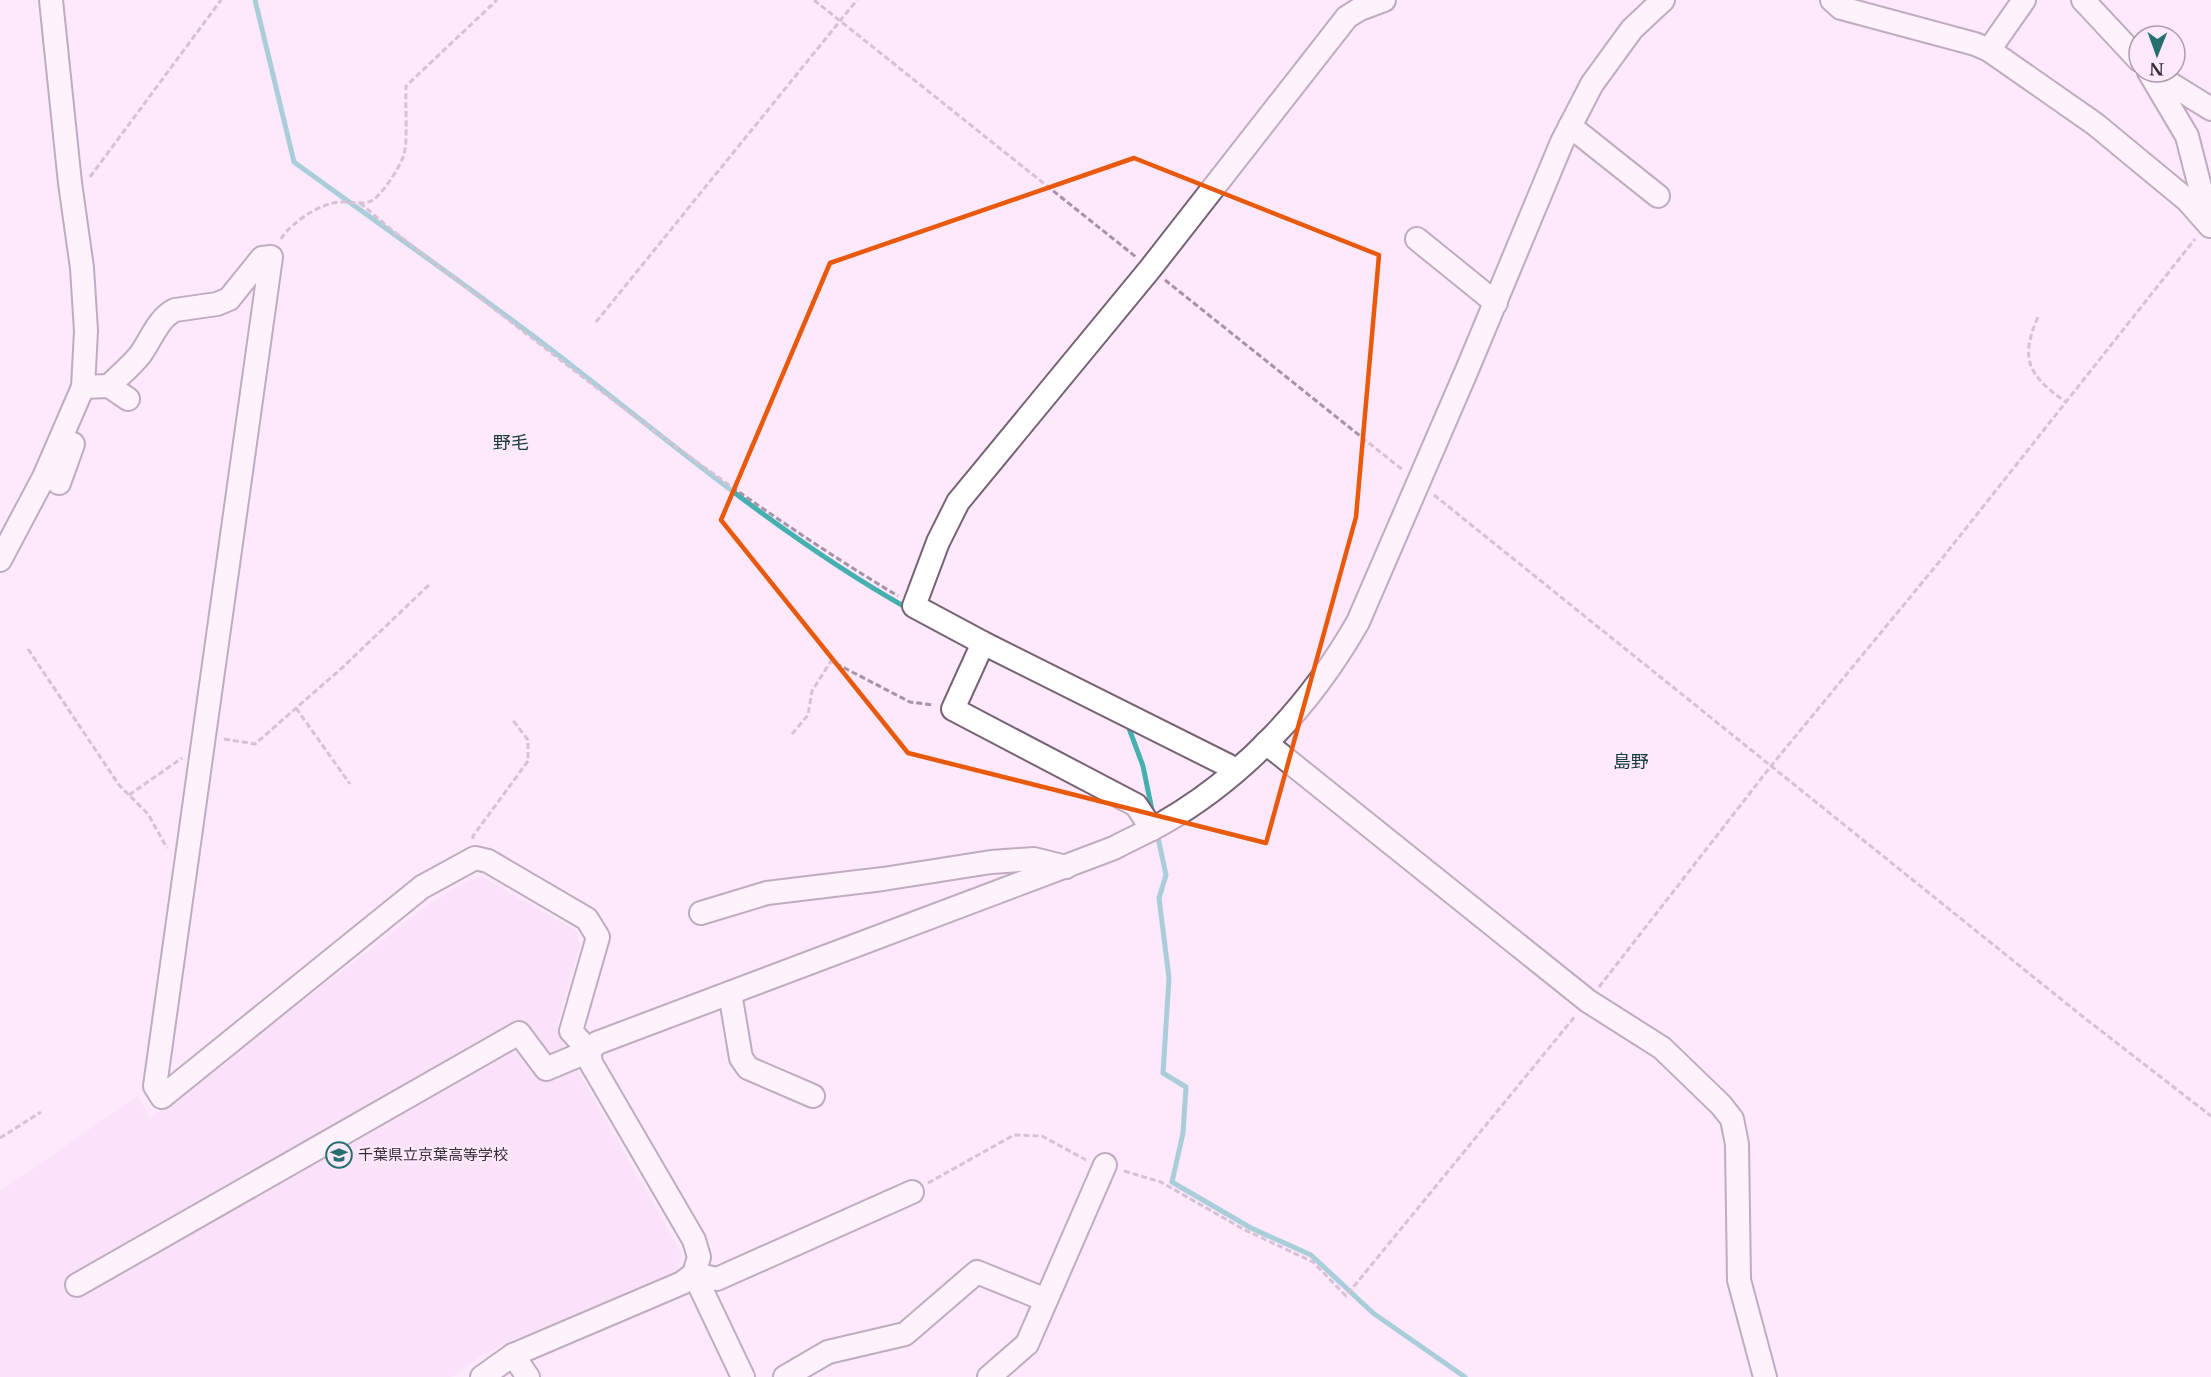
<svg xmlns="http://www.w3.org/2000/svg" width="2211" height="1377" font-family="'Libre Baskerville','Noto Sans JP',serif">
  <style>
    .built { fill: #f7dcf6 }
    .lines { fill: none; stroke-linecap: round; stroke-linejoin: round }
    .stream { stroke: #44b0b0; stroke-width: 5 }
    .minor-casing { stroke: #766475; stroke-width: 26 }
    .path { stroke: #a595a4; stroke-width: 3; stroke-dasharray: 6 3; stroke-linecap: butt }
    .minor { stroke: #fff; stroke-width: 22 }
    .marked { fill: none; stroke: #e8590c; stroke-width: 4.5; stroke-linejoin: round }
    .labels { text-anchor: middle; stroke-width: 4.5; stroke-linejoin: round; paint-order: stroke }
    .poi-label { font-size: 15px; fill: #352d34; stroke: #fde8fc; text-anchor: start }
    .quarter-label { font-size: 18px; fill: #163939; stroke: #fde8fc }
  </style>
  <rect width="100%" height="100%" fill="#fde8fc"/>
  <polygon class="built" points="482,877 577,931 580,945 558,1022 558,1036 682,1254 677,1272 661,1284 516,1338 483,1355 451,1377 0,1377 0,1191 138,1096 150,1118 432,902 468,881"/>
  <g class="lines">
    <g class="stream">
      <path d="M255,0L294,162C383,227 474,290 562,358C674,445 783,538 907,608"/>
      <polyline points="1127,723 1143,766 1153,815"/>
      <polyline points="1157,833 1166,875 1159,898 1169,978 1163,1073 1186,1087 1183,1133 1172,1182 1251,1228 1311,1255 1373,1313 1465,1377"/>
    </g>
    <g class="minor-casing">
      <g id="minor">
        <polyline points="1832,0 1841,8 1975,44 1989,50 2095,124 2187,200 2210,226"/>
        <polyline points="2083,0 2139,60"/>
        <polyline points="1989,50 2024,0"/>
        <polyline points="2149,72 2187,136 2209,222"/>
        <polyline points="2153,73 2211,109"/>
        <polyline points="1570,126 1658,196"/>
        <polyline points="1417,239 1496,303"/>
        <polyline points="109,386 128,399"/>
        <path d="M83,387L109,386C119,376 131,366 140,355C151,340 158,318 175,310L217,304L229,299L262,258L271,257L155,1086L162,1097L422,887L475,858L488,861L587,919L598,937L571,1031L589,1051L591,1063L694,1240L699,1257L694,1274L743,1377"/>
        <polyline points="59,483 73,444"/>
        <polyline points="0,560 44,477 83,387 86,331 82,268 70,183 51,0"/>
        <polyline points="983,643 953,709 1136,805 1152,829"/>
        <polyline points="1266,743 1588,1001 1662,1048 1721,1105 1732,1119 1737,1144 1739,1280 1765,1377"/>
        <polyline points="1237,770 983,643 914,606 938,542 958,502 1150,269 1347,17 1360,9 1384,0"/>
        <polyline points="701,913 767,893 883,879 991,862 1034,859 1066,867"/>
        <polyline points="730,993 741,1058 748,1068 813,1096"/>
        <path d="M77,1285L519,1033L546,1069L589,1051L597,1043L1114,848C1131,839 1147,832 1163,823C1245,776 1312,703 1358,622L1467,370L1562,142L1592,84L1632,29L1663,0"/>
        <polyline points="513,1355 528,1377"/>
        <polyline points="482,1377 513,1355 682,1283 694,1274 717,1279 912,1192"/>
        <polyline points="785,1377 828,1352 905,1334 977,1272 1046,1300"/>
        <polyline points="989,1377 1027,1344 1105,1165"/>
      </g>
    </g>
    <g class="path">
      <polyline points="814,0 1136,257"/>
      <polyline points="90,177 221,0"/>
      <path d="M360,203L393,231C558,357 720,489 898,596"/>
      <path d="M281,239C290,223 322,202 341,202C351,201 364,206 373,200C383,193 401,166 404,154C408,142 405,101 406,86L497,0"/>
      <polyline points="1165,280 1404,471"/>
      <path d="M2038,317C2019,360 2029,376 2066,402"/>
      <polyline points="596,322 857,0"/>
      <polyline points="1434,495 2082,1016 2211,1116"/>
      <polyline points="28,649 119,785 148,814 167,848"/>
      <polyline points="296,708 350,784"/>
      <polyline points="792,734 808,715 812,691 831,661 910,702 934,705"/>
      <polyline points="224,739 255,744 343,667 431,583"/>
      <polyline points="129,795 182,758"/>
      <polyline points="473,839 473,836 528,761 528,740 512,719"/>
      <polyline points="1599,987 1771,766 1944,556 2195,239"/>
      <polyline points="0,1138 41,1112"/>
      <polyline points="1124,1171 1161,1182 1243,1229 1313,1262 1346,1296 1576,1015"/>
      <polyline points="928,1183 1014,1135 1042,1136 1086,1160"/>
    </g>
    <use href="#minor" class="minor"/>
  </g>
  <path d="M0 0H2211V1377H0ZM1134,158L1379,255L1356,517L1266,843L908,753L721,520L830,263Z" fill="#fde8fc" fill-opacity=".55" fill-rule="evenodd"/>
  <path class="marked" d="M1134,158L1379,255L1356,517L1266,843L908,753L721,520L830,263Z"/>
  <defs>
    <g id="school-ring" transform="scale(1.35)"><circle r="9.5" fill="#fde8fc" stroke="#25706f" stroke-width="1.5"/><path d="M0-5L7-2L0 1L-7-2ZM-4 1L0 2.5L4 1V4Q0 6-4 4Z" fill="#25706f"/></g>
  </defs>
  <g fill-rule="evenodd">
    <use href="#school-ring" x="339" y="1155"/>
  </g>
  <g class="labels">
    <g class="poi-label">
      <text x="358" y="1160">千葉県立京葉高等学校</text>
    </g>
    <g class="quarter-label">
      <text x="511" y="449">野毛</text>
      <text x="1631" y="768">島野</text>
    </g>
  </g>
  <g transform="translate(2157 54) rotate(181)"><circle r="28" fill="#fde8fc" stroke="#ad9dac" stroke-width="1.5"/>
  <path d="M0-4.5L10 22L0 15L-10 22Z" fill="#25706f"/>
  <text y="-9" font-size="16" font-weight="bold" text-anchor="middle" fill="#352d34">N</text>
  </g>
</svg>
